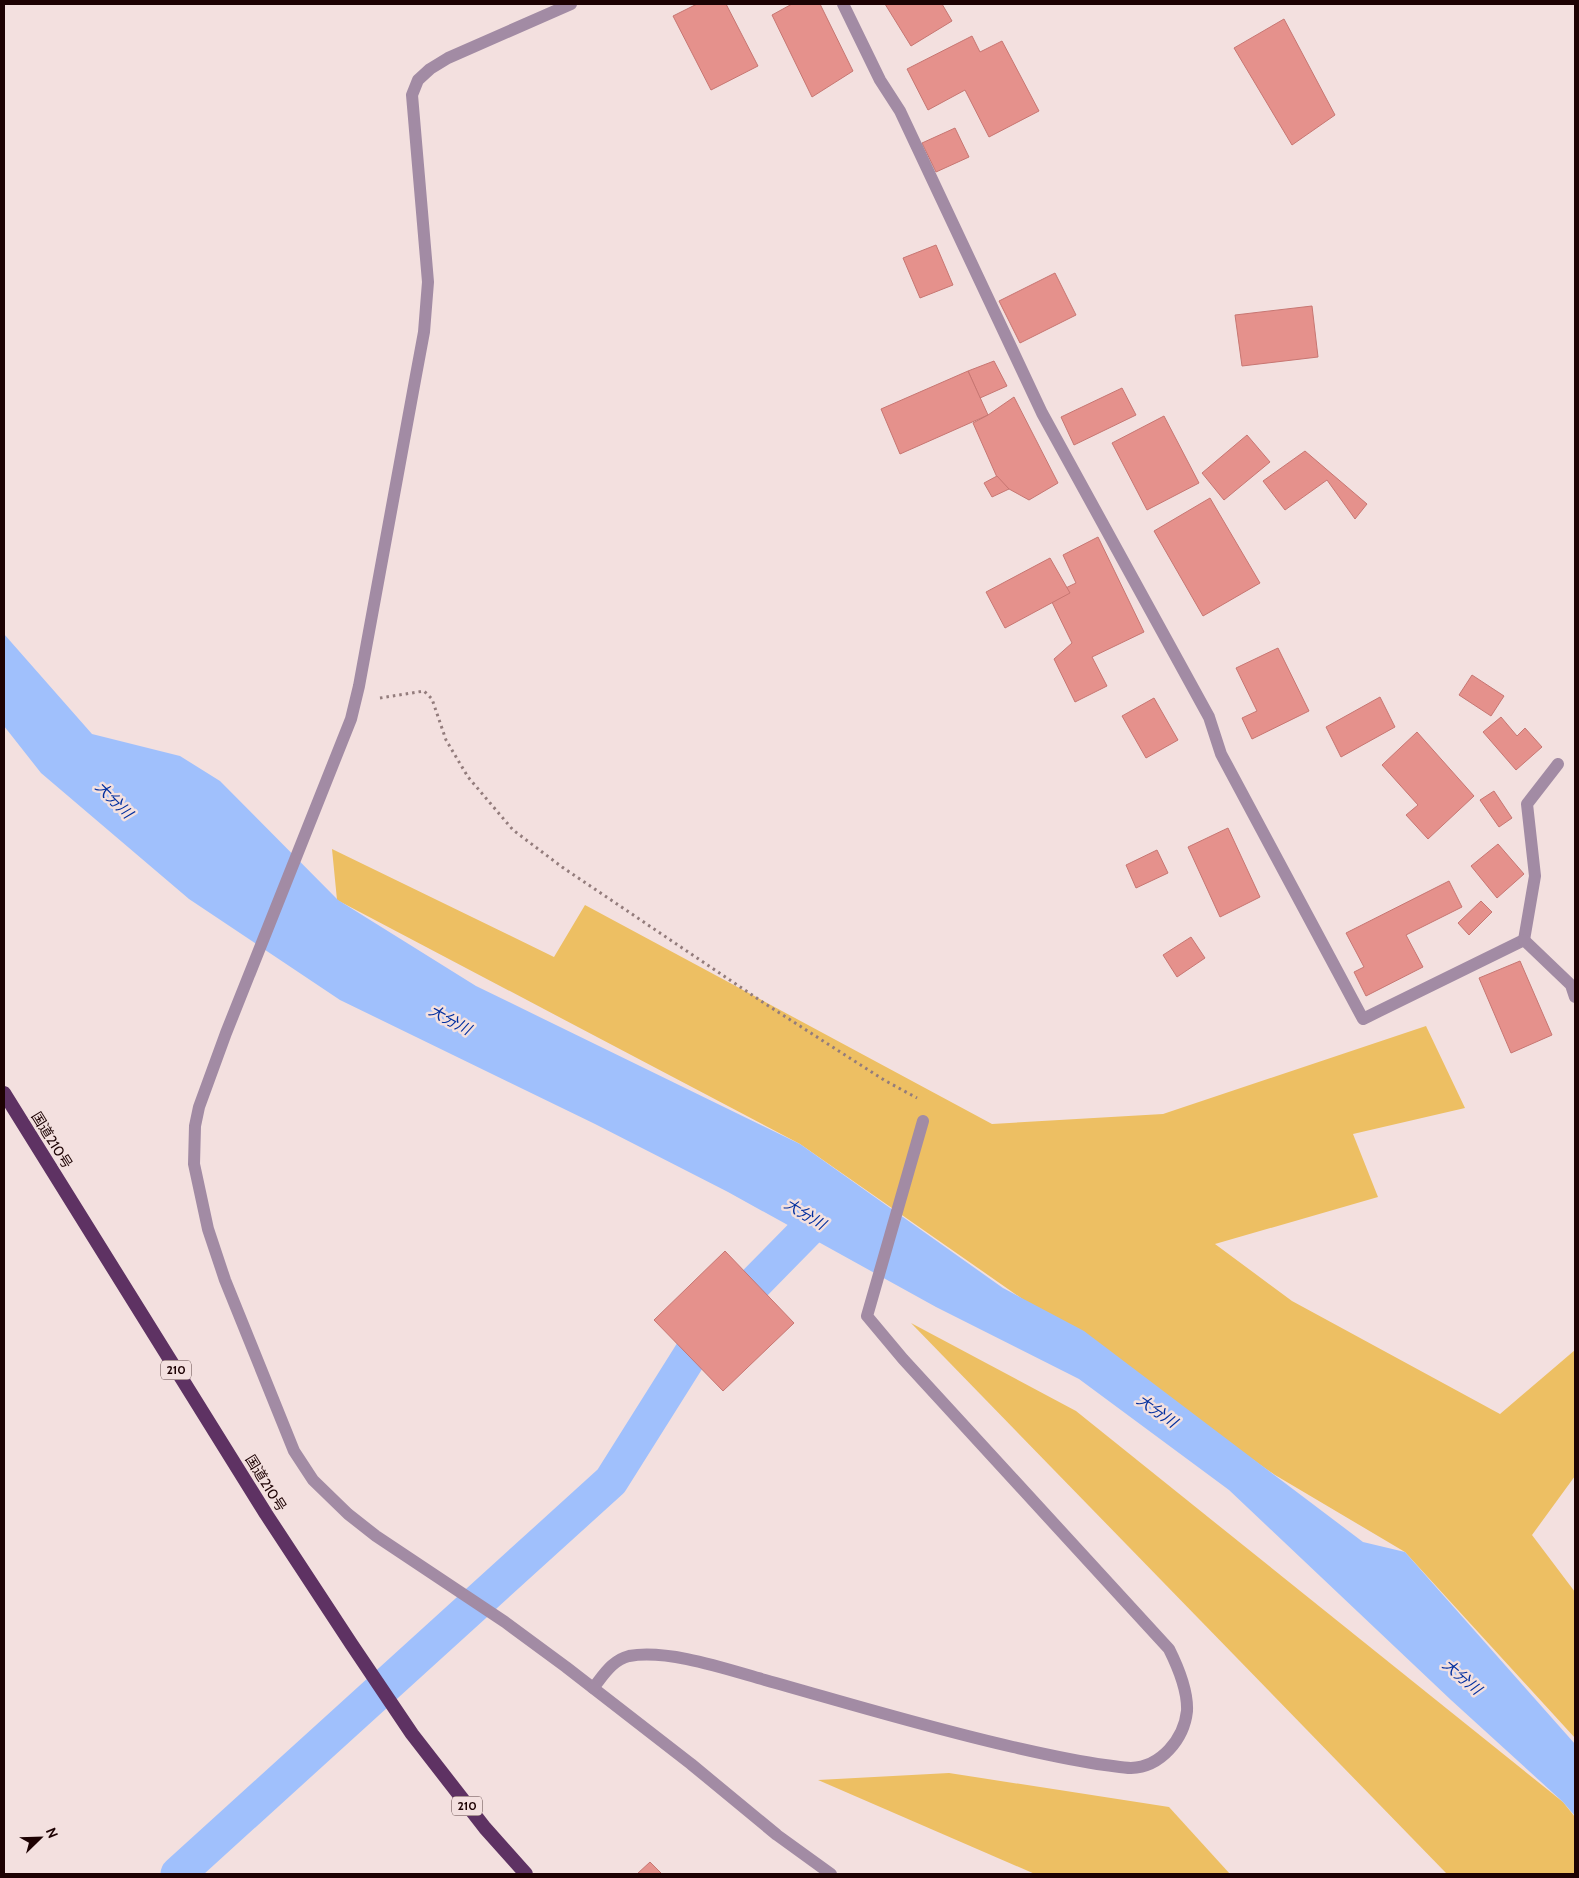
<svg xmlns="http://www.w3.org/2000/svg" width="1579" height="1878" font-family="Cabin,'Noto Sans JP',sans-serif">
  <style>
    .green { fill: #edbf63 }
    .water { fill: #a0c0fc }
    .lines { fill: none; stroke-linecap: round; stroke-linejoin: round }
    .canal { stroke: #a0c0fc; stroke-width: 35 }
    .building { fill: #e5918c; stroke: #c77672 }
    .path { stroke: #937c7c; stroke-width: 3; stroke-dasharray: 2.5 4; stroke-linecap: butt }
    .minor { stroke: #a28ba4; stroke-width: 12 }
    .trunk { stroke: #5e3263; stroke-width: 14 }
    .labels { text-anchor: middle; stroke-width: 5; stroke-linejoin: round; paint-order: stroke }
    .shield { fill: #f3e0df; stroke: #5d4545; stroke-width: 1 }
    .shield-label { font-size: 12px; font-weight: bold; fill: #1d0203 }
    .street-label { font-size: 14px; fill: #1d0203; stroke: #f3e0df }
    .water-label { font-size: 15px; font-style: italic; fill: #022f9f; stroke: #f3e0df }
  </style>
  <rect width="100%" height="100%" fill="#f3e0df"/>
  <g class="green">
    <polygon points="332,849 554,957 585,905 992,1124 1163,1114 1426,1026 1465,1108 1353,1134 1378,1197 1215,1244 1292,1301 1500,1414 1575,1350 1575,1476 1532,1535 1575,1592 1575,1738 1405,1552 1275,1475 800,1144 337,900"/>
    <polygon points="911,1323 1076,1411 1563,1802 1575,1817 1575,1874 1447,1874"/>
    <polygon points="949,1773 1169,1807 1230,1874 1035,1874 818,1780"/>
  </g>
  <polygon class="water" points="4,634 92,734 180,756 220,781 338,900 476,986 800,1144 1003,1288 1084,1331 1363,1542 1405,1552 1575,1744 1575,1816 1563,1802 1451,1700 1229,1490 1079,1379 936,1307 728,1192 595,1124 340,1000 189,899 41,773 4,726"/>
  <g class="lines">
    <polyline class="canal" points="178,1874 611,1481 701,1338 816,1221"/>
  </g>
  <g class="building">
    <polygon points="697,4 726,4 758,66 711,90 673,16"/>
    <polygon points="792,4 820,4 853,71 812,97 772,15"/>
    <polygon points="885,4 942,4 952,21 911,46"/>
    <polygon points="1284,19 1335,115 1292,145 1234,48"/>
    <polygon points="972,36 980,52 1002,41 1039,111 989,137 965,90 928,110 907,69"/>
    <polygon points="955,128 969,157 936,172 922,143"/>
    <polygon points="936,245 953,285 920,298 903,258"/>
    <polygon points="1055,273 1076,315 1020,343 999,301"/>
    <polygon points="1312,306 1318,357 1242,366 1235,315"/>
    <polygon points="994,361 1007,386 980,398 968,371"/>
    <polygon points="968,371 988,415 900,454 881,409"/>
    <polygon points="1122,388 1136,415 1074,445 1061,417"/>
    <polygon points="1014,397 1058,483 1029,500 1000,484 973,423 988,415"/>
    <polygon points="1164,416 1199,483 1147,510 1112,443"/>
    <polygon points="1247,435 1270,462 1224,500 1202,473"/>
    <polygon points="1305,451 1367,504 1355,519 1327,480 1285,510 1263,481"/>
    <polygon points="997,476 1009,489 992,497 984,483"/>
    <polygon points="1210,498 1260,583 1203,616 1154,531"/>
    <polygon points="1098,537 1144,632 1092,657 1107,686 1075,702 1054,659 1072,643 1049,596 1076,583 1063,555"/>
    <polygon points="1050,558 1070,593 1005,628 986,592"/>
    <polygon points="1278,648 1309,711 1252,739 1242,718 1257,711 1236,668"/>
    <polygon points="1472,675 1504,696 1491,716 1459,695"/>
    <polygon points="1380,697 1395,727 1341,757 1326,727"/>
    <polygon points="1154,698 1178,740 1146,758 1122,716"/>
    <polygon points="1501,717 1517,736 1525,728 1542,747 1516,770 1483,732"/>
    <polygon points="1417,732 1474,796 1428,839 1406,815 1418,805 1382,765"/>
    <polygon points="1494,791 1512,818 1499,827 1480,800"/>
    <polygon points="1228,828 1260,897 1220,917 1188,847"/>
    <polygon points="1498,844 1524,874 1497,898 1471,866"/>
    <polygon points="1157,850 1168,873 1136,888 1126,865"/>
    <polygon points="1449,881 1462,907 1406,935 1423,967 1366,996 1354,972 1364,967 1346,933"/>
    <polygon points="1481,901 1492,912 1469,935 1458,923"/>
    <polygon points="1191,937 1205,958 1177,977 1163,955"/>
    <polygon points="1520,961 1552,1035 1511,1053 1479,978"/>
    <polygon points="725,1251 794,1323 723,1391 654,1320"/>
    <polygon points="650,1862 662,1874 637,1874"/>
  </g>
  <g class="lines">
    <polyline class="path" points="380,698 424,691 432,699 446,740 468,777 513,830 562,867 764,1003 884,1080 917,1098"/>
    <g class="minor">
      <polyline points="571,4 448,58 430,69 418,80 412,95 428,282 424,332 416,375 359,686 351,719 226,1033 199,1107 195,1126 194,1164 208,1229 225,1280 294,1451 313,1480 348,1514 376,1536 505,1622 566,1667 691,1764 777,1835 831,1874"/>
      <polyline points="843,4 880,80 900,111 1042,413 1209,717 1221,754 1363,1019 1524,940"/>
      <polyline points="1524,940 1535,876 1527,804 1558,764"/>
      <polyline points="1524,940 1571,985 1575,997"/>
      <path d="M593,1688C603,1676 612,1660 629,1656C668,1649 726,1669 765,1680C847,1703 929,1728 1013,1747C1044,1754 1074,1761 1105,1765C1114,1766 1123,1768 1131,1768C1161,1767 1184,1739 1187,1711C1188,1690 1178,1667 1169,1649L903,1359L867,1316L923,1121"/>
    </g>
    <polyline class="trunk" points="4,1093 266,1514 352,1645 412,1734 485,1828 526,1874"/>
  </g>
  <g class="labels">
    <g class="shield">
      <rect x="161" y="1360.5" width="30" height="19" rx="4"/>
      <rect x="452" y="1796.5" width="30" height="19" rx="4"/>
    </g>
    <g class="shield-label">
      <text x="176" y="1374">210</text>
      <text x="467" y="1810">210</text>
    </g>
    <g class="street-label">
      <text transform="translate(52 1140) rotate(58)" y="5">国道210号</text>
      <text transform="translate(266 1483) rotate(58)" y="5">国道210号</text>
    </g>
    <g class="water-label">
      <text transform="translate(114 800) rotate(45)" y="5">大分川</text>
      <text transform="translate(450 1020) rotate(28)" y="5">大分川</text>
      <text transform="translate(805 1214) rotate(31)" y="5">大分川</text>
      <text transform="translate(1157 1411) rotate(35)" y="5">大分川</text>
      <text transform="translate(1462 1677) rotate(40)" y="5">大分川</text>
    </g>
  </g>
  <rect width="1579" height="1878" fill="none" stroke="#1d0203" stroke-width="10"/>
  <g transform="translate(40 1838) rotate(67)" stroke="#f3e0df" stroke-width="4" paint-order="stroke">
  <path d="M0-4L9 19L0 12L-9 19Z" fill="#1d0203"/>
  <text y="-8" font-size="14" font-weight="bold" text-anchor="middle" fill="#1d0203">N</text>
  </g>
</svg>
